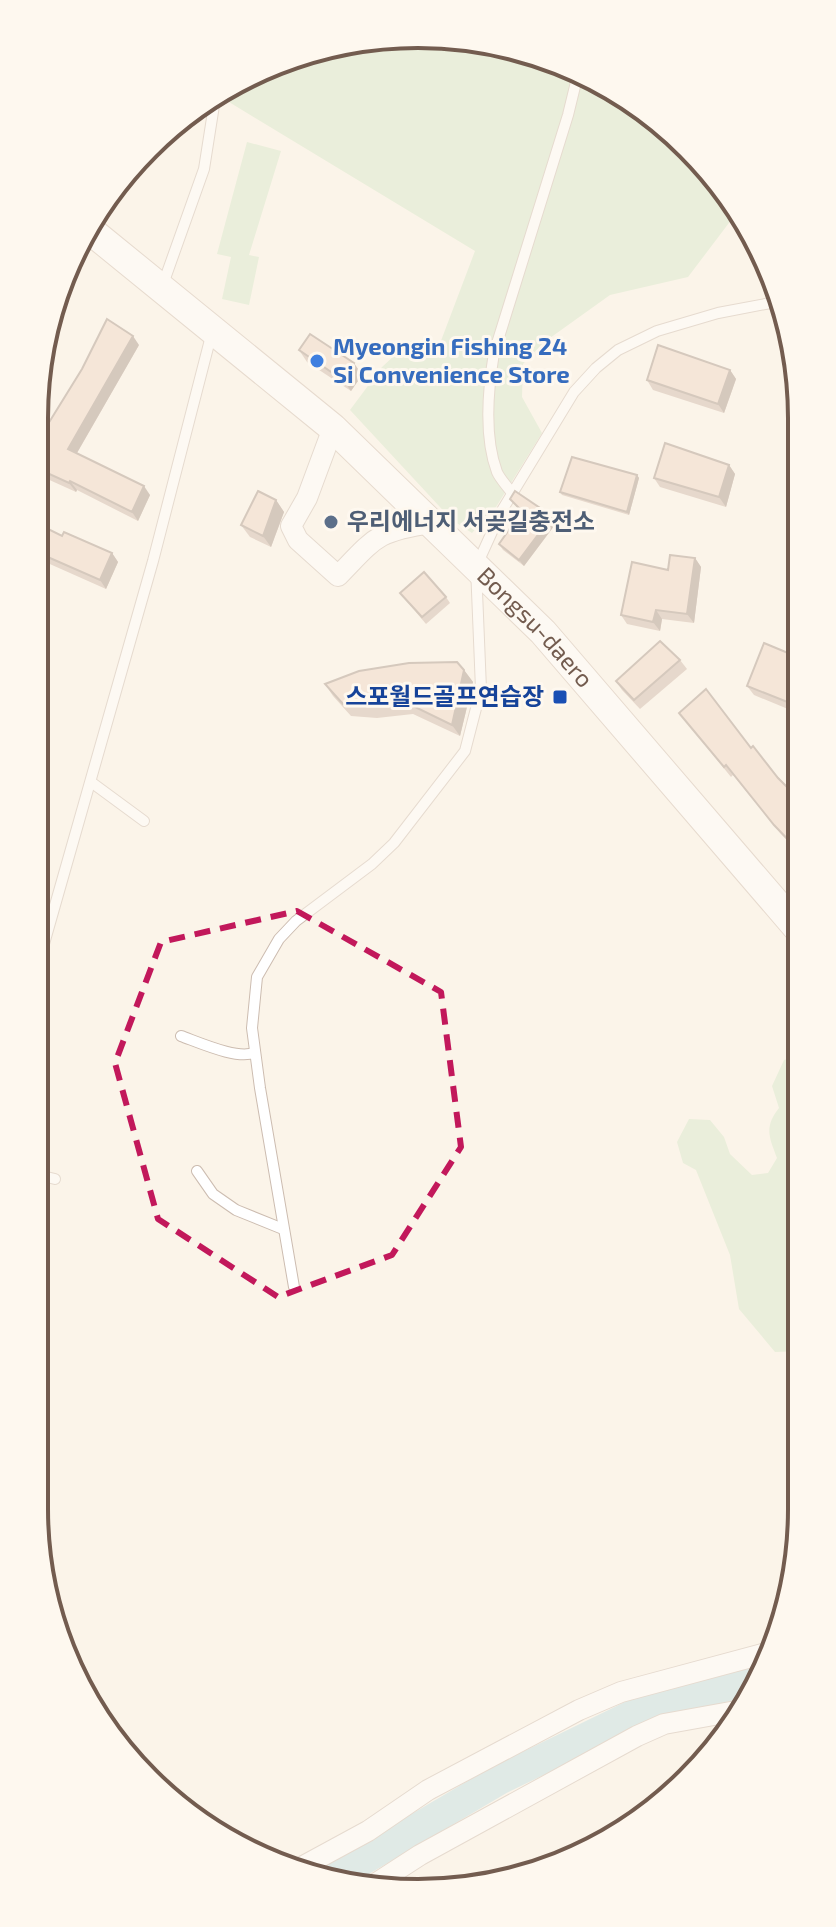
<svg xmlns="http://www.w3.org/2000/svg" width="836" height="1927" font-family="'Exo 2','Noto Sans KR',sans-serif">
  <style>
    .green { fill: #d5e7c9 }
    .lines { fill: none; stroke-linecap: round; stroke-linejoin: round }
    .river { stroke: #bfdee3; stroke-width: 30 }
    .service-casing { stroke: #ccbcb0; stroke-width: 12 }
    .minor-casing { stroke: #ccbcb0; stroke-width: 22 }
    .secondary-casing { stroke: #cebcae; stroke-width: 30 }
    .service { stroke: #fff; stroke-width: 10 }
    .minor { stroke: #fff; stroke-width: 20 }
    .secondary { stroke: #fff; stroke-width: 28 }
    .wall { fill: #cdb6a8 }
    .shaded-wall { fill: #a79488 }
    .building { fill: #eed4c3; stroke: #a79488; stroke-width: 2 }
    .marked { fill: none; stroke: #c2185b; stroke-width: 6; stroke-dasharray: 16 10; stroke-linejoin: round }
    .shop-dot { fill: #3f7fe0; stroke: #fef8ef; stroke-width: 3 }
    .service-dot { fill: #5c6f8a; stroke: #fef8ef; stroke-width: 3 }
    .transit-dot { fill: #1a4fb4; stroke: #fef8ef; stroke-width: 3 }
    .labels { text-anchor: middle; stroke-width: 6; stroke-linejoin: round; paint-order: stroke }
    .shop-label { font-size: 24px; font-weight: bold; fill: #366cbe; stroke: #fef8ef; text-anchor: start }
    .service-label { font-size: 24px; font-weight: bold; fill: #4e5e75; stroke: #fef8ef; text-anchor: start }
    .street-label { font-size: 24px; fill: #735c4f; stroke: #fef8ef }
    .transit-label { font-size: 24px; font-weight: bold; fill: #164399; stroke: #fef8ef; text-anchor: end }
    .rim { fill: none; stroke: #735c4f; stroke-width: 4 }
  </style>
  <rect width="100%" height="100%" fill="#fbf4e9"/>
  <g class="green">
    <polygon points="393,35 542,55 651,113 722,184 738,211 688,277 610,295 543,343 523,364 522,397 542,433 496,507 472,533 452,520 350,410 382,367 410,341 439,346 475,251 224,99 226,91 249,73"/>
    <polygon points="247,142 281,151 249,255 259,257 249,305 222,299 231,257 217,254"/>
    <path d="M801,1055L802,1351L775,1352L739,1309L730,1255L696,1170L683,1163L677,1142L689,1119L710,1120L724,1137L730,1154L752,1175L768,1173L777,1158C769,1137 764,1127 779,1108L772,1086L784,1060Z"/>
  </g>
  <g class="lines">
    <polyline class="river" points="329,1880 499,1780 657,1703 754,1680"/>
    <g class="service-casing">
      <g id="service">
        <polyline points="162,287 204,169 215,99"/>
        <path d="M512,493C507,486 500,479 497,472C484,437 488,389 494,353L568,115L578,74"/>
        <polyline points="91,782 144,821"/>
        <polyline points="34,979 153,561 212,332"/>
        <path d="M181,1036C198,1042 240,1061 255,1052"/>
        <polyline points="197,1171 213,1194 236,1210 283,1229"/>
        <polyline points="34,1174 55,1179"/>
        <polyline points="294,1287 260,1088 252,1028 257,977 279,939 296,921 372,864 394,843 465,751 481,689 476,567 501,512 574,392 596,368 618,350 657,331 718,313 781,301"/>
      </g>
    </g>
    <g class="minor-casing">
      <g id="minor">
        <path d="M333,428L307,498L291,526L298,540L338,576C375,538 376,531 431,523"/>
        <polyline points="298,1869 368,1831 428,1790 579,1710 621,1692 770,1652"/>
        <polyline points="372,1886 420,1855 637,1736 664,1724 736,1711"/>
      </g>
    </g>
    <g class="secondary-casing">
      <g id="secondary">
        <path id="s1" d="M91,231L333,428L543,632L800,931"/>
      </g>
    </g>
    <use href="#service" class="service"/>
    <use href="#minor" class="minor"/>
    <use href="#secondary" class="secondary"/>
  </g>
  <g class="wall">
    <polygon points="139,345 77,453 150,495 138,521 77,490 76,492 34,473 34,434 40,437"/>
    <polygon points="299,350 362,375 351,391 307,362"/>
    <polygon points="730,370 736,379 724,413 653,390 647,380"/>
    <polygon points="729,465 735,474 726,507 660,487 654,478"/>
    <polygon points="637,475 639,478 629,515 562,495 560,492"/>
    <polygon points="510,499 549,514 554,520 554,526 524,566 503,550 499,544 521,512"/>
    <polygon points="276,500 284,512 271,547 250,537 241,525"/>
    <polygon points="34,522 62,536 112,553 118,562 106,589 34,557"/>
    <polygon points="695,558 701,567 694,623 662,619 660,631 627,624 621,615 668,570"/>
    <polygon points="400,593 446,597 450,603 426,624"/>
    <polygon points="800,658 800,714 754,695 747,686"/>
    <polygon points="680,660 687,669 640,709 622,690 616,681"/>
    <polygon points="464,670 473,682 460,736 413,714 377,718 351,716 333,696 325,684"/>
    <polygon points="679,713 751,748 800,800 800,854 781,834 733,775 731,777"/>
  </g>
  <g class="shaded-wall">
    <polygon points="133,336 139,345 74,458 68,449"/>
    <polygon points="354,363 362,375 351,391 343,380"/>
    <polygon points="730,370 736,379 724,413 718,404"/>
    <polygon points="729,465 735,474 726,507 719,497"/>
    <polygon points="637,475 639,478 629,515 627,512"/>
    <polygon points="70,481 77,490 76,492 69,483"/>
    <polygon points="144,486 150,495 138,521 132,512"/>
    <polygon points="276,500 284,512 271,547 263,536"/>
    <polygon points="549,514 554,520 554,526 524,566 519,560"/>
    <polygon points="112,553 118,562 106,589 100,580"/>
    <polygon points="695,558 701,567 694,623 687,614"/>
    <polygon points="656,610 662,619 660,631 653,622"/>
    <polygon points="464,670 473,682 460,736 452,725"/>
  </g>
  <g class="building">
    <polygon points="107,319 133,336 68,449 144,486 132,512 70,481 69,483 34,467 34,434 40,437 82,369"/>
    <polygon points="310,334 354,363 343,380 299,350"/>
    <polygon points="658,345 730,370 718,404 647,380"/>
    <polygon points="665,443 729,465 719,497 654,478"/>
    <polygon points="572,457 637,475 627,512 560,492"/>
    <polygon points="258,491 276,500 263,536 241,525"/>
    <polygon points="515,491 549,514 549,520 519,560 499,544 522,511 510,499"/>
    <polygon points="34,522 62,536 64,532 112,553 100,580 34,551"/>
    <polygon points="670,555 695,558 687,614 656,610 653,622 621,615 632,562 668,570"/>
    <polygon points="424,572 446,597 422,617 400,593"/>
    <polygon points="660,641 680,660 634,700 616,681"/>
    <polygon points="764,643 800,658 800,707 747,686"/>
    <polygon points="457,662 464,670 452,725 405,702 369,706 343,704 325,684 359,671 409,663"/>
    <polygon points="706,689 751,748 753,746 778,778 800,800 800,852 774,825 726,765 724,767 679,713"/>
  </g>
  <path d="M0 0H836V1927H0ZM297,911L441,992L461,1147L392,1255L278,1297L158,1219L115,1063L161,942Z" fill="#fbf4e9" fill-opacity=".55" fill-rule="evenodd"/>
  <path class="marked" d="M297,911L441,992L461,1147L392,1255L278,1297L158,1219L115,1063L161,942Z"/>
  <circle class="shop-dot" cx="317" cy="361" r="8"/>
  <circle class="service-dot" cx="331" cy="522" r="8"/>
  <rect class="transit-dot" x="552" y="689" width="16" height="16" rx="4"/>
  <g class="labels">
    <g class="shop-label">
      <text x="333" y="355">Myeongin Fishing 24<tspan x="333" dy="28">Si Convenience Store</tspan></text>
    </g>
    <g class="service-label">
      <text x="347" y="530">우리에너지 서곶길충전소</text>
    </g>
    <g class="street-label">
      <text dy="8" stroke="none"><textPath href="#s1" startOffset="596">Bongsu-daero</textPath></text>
    </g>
    <g class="transit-label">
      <text x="544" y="705">스포월드골프연습장</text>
    </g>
  </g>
  <path d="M0 0H836V1927H0ZM418 48H418A370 370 0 0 1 788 418V1509A370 370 0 0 1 418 1879H418A370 370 0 0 1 48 1509V418A370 370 0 0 1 418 48Z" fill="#fef8ef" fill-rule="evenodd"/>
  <path class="rim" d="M418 48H418A370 370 0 0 1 788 418V1509A370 370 0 0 1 418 1879H418A370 370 0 0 1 48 1509V418A370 370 0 0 1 418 48Z"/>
</svg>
